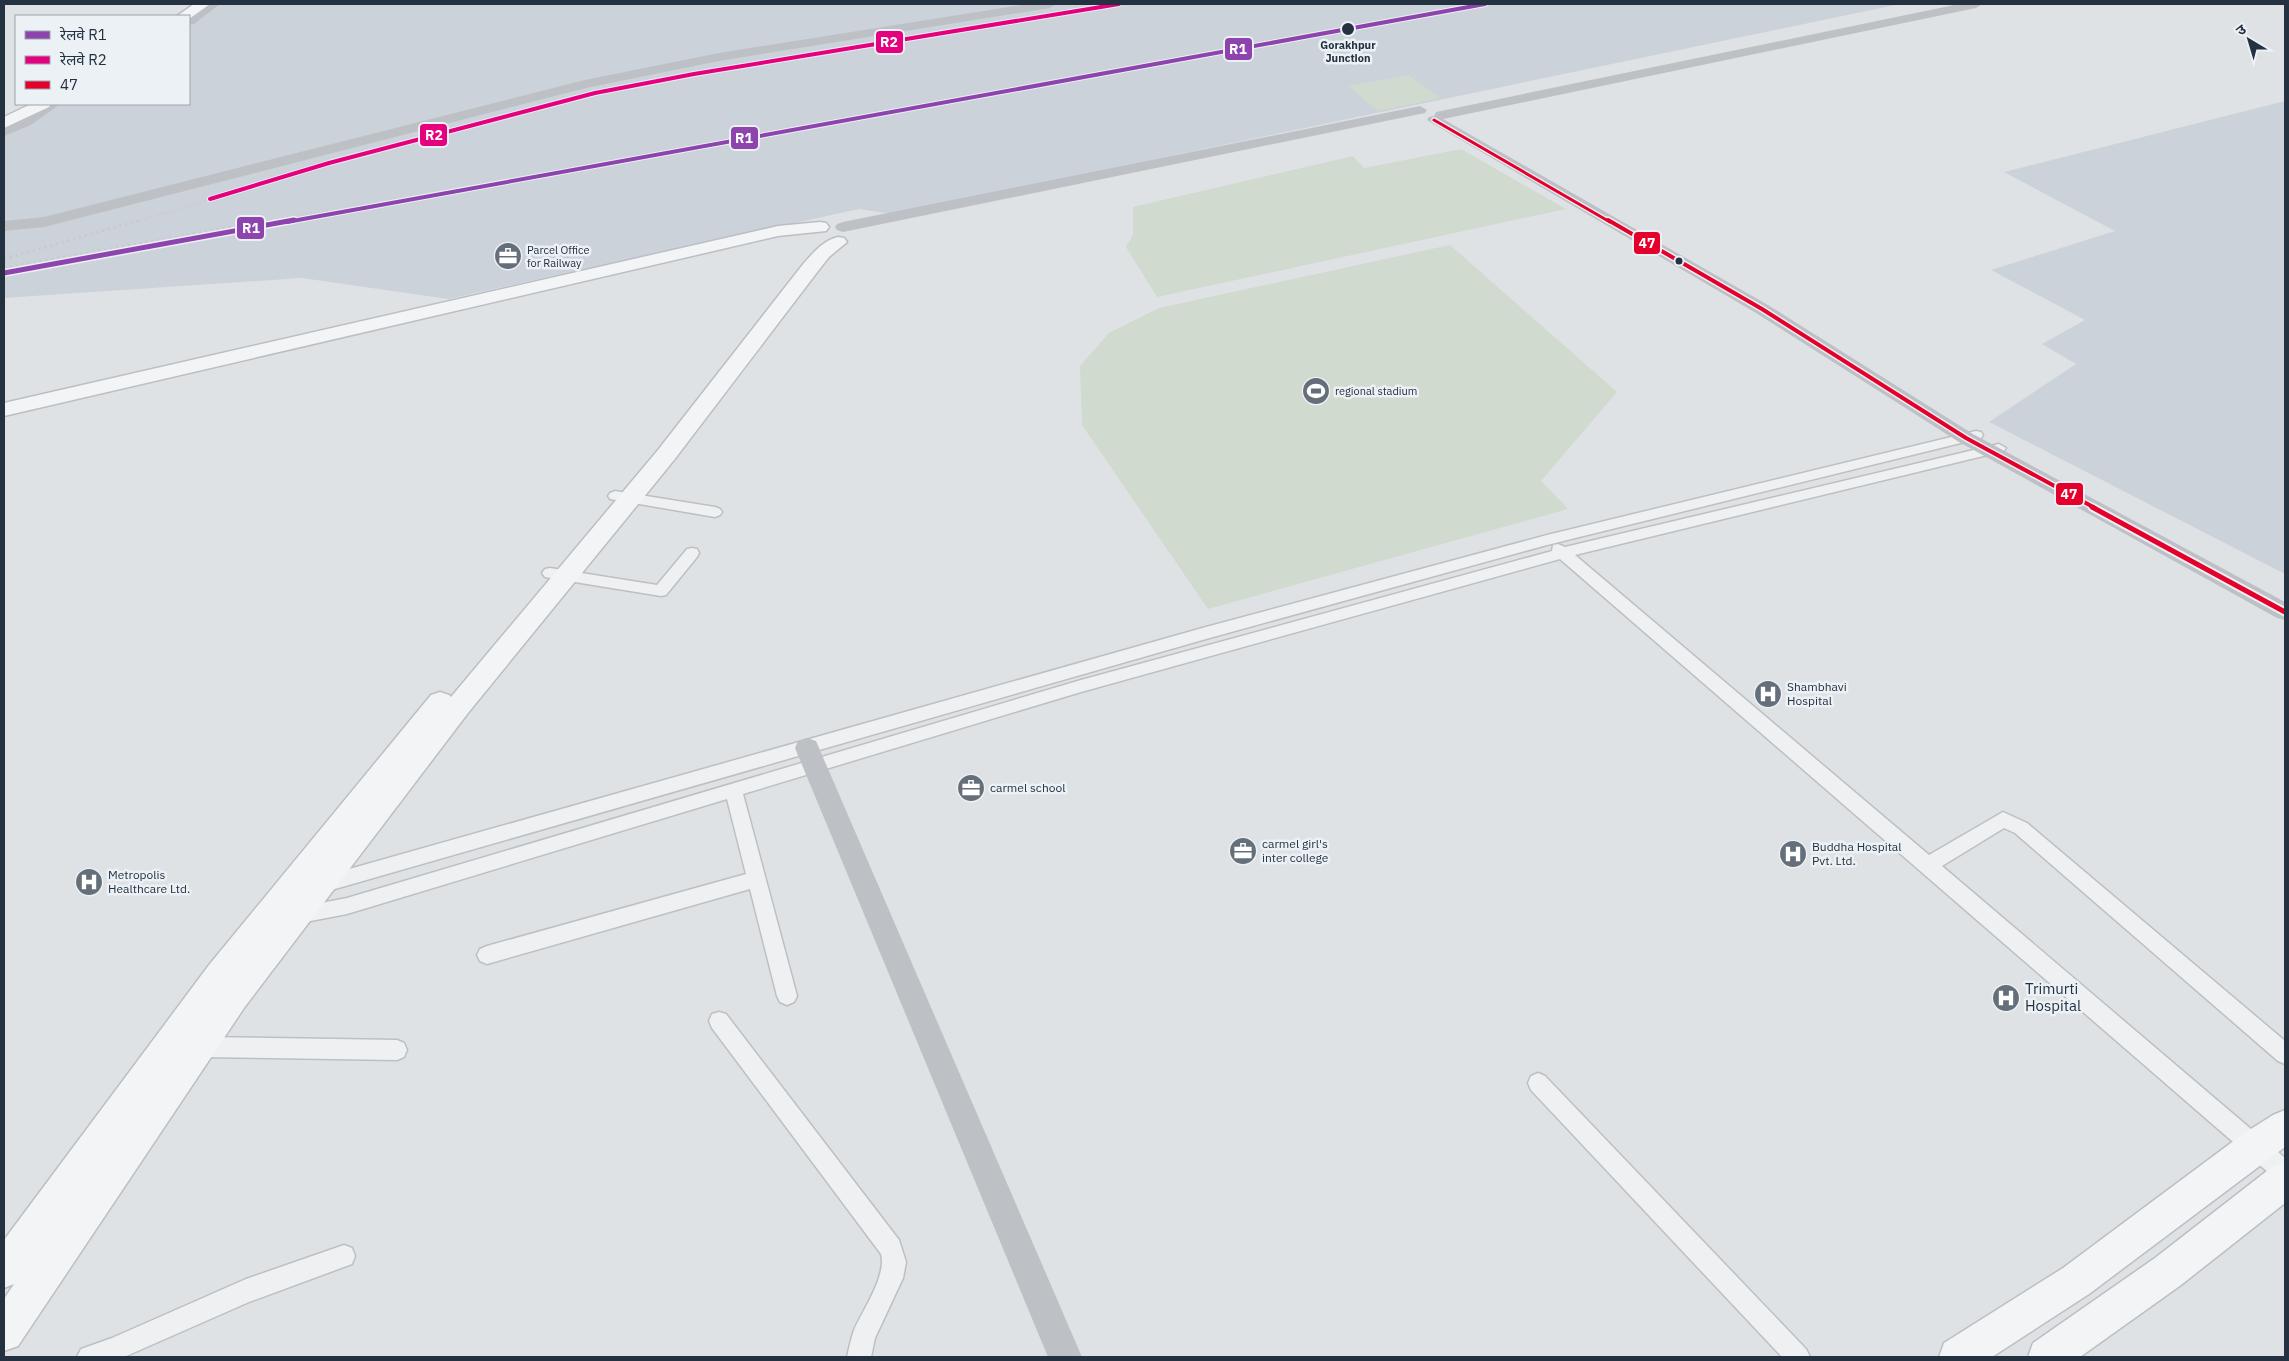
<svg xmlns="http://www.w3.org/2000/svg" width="2289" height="1361" font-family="'IBM Plex Sans','Noto Sans Devanagari',sans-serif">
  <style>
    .built { fill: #ccd2d9 }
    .green { fill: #d0dace }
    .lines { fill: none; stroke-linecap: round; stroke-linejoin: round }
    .street-casing { stroke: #bdc0c3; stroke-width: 3 }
    .primary-casing { stroke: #bbbfc3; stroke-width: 3 }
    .street { fill: #eef0f2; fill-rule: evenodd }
    .secondary { fill: #bdc1c5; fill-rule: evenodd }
    .primary { fill: #f3f4f5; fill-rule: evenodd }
    .rail-far1 { stroke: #c7cacd; stroke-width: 2.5; stroke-dasharray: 1 3; stroke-linecap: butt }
    .rail { stroke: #c7cacd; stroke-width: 3; stroke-dasharray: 2 4; stroke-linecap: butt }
    .bus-1-far2-casing { stroke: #ecf1f6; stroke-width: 5.5 }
    .bus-1-far1-casing { stroke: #ecf1f6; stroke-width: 7 }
    .bus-1-casing { stroke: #ecf1f6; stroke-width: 9 }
    .bus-1-far2 { stroke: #e4002b; stroke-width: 3 }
    .bus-1-far1 { stroke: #e4002b; stroke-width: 4 }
    .bus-1 { stroke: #e4002b; stroke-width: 5 }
    .rail-1-far1-casing { stroke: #ecf1f6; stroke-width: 6 }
    .rail-1-casing { stroke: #ecf1f6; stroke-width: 8 }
    .rail-2-casing { stroke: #ecf1f6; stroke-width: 6 }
    .rail-1-far1 { stroke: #8e44ad; stroke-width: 4 }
    .rail-1 { stroke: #8e44ad; stroke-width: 5 }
    .rail-2 { stroke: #e5007d; stroke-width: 4 }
    .stop-dot { fill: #243140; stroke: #ecf1f6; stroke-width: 2 }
    .labels { text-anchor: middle; stroke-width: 5; stroke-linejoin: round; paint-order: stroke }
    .far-stop-label { font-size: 11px; font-weight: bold; fill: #243140; stroke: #ecf1f6 }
    .far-poi-label { font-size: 11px; fill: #243140; stroke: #ecf1f6; text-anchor: start }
    .poi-label { font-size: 12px; fill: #243140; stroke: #ecf1f6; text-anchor: start }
    .near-poi-label { font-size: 15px; fill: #243140; stroke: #ecf1f6; text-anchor: start }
    .line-badge { stroke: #ecf1f6; stroke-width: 2 }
    .badge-label { font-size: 14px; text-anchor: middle; font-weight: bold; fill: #fff }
  </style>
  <rect width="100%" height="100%" fill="#dfe2e5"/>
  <g class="built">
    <polygon points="216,4 1900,4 892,214 859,209 448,299 302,278 4,298 4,128 45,104 189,104 189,20"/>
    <polygon points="2285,101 2285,574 1989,422 2076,364 2042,344 2085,320 1991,270 2115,231 2004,172"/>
  </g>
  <g class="green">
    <polygon points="1409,75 1440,98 1378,111 1348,86"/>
    <polygon points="1461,149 1566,209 1157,297 1126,247 1133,235 1133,207 1353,156 1364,168"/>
    <polygon points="1450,245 1617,392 1541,481 1568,509 1208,609 1082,425 1080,366 1109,333 1159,308"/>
  </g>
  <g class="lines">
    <g class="street-casing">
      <g id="street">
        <polygon points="1976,431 1981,432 1983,435 1981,438 1547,545 1206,639 321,893 314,891 312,885 314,879 321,877 1206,627 1547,535"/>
        <polygon points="1999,444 2006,448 2004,451 1575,555 1929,855 2003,812 2027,823 2285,1041 2285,1064 2278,1061 2015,833 2004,828 1942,866 2285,1158 2285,1183 2277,1180 1560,559 1081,692 743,794 797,996 794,1002 787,1005 780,1002 777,996 750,889 487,964 480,961 477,955 480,949 487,946 746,874 727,799 347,914 295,924 288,922 286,916 288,910 295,908 347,898 1081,680 1552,551 1553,545 1558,544 1565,547"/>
        <polygon points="615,491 715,507 720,509 722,512 720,515 715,517 610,499 608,496 610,493"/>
        <polygon points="692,548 697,549 699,553 697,557 666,595 661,596 550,578 545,577 542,573 545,569 550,568 657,585 687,549"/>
        <path d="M719,1012L726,1014L899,1240L906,1262L903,1278L875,1338L871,1357H847C849,1348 851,1339 854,1330C863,1310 887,1275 881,1254L712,1028L709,1021L712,1014Z"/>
        <polygon points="200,1037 397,1040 404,1043 407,1050 404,1057 397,1060 200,1057 193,1054 190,1047 193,1040"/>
        <polygon points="1538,1073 1545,1076 1806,1349 1810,1357 1782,1357 1531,1090 1528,1083 1531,1076"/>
        <polygon points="344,1245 352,1248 355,1256 352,1264 249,1302 124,1357 77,1357 81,1349 112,1338 246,1279"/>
      </g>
    </g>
    <g class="primary-casing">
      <g id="primary">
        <polygon points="194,4 210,4 189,19 189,16 177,16"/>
        <polygon points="31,104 51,104 49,107 4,128 4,117"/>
        <polygon points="820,222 826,223 829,227 826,231 778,236 4,416 4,403 778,226"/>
        <path d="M838,237L844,238L847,242L829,257L818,271L674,460L468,713L244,1008L18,1346L4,1351V1299L14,1284L4,1288V1240L209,965L431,695L440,692L449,695L451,697L658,450L804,263C814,252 824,240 838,237Z"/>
        <polygon points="2285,1110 2285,1147 2089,1294 1992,1357 1939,1357 1944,1343 2063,1268 2243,1134 2273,1115"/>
        <polygon points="2285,1162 2285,1203 2181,1285 2080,1357 2028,1357 2033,1343 2155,1258 2272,1167"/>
      </g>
    </g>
    <use href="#street" class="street"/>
    <g class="secondary">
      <polygon points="206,4 220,4 194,24 189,25 188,16"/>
      <polygon points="1028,4 1056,4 1050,8 719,61 586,88 44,227 4,231 4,221 44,217 585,80 719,53"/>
      <polygon points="1959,4 1982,4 1976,8 1443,119 1768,305 1973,434 2285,602 2285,620 2277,618 1959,442 1756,313 1427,120 1429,117 1434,116 1436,112 1441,111"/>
      <polygon points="44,104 60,104 31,125 4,136 4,127 21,119"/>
      <polygon points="1420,106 1427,110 1425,113 843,232 837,230 835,227 837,224 843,222"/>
      <polygon points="807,738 816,741 819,748 1082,1357 1048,1357 795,748 798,741"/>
    </g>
    <use href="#primary" class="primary"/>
    <g class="rail-far1">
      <polyline points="323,214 1485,4"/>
      <polyline points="136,222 329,163 570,99 694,74 1119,4"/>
      <polyline points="263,222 328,210"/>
    </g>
    <g class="rail">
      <polyline points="4,259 140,220"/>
      <polyline points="4,268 270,220"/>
    </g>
    <g class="bus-1-far2-casing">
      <polyline id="bus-1-far2" points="1434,120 1610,222"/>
    </g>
    <g class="bus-1-far1-casing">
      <polyline id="bus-1-far1" points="1608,220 1762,309 1966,438 2095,508"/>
    </g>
    <g class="bus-1-casing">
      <polyline id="bus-1" points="2092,507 2285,612"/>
    </g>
    <use href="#bus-1-far2" class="bus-1-far2"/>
    <use href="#bus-1-far1" class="bus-1-far1"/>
    <use href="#bus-1" class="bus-1"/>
    <g class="rail-1-far1-casing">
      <polyline id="rail-1-far1" points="287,222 1485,4"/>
    </g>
    <g class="rail-1-casing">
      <polyline id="rail-1" points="4,273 294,220"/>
    </g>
    <g class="rail-2-casing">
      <polyline id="rail-2" points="210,199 329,163 595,93 694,74 1119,4"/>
    </g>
    <use href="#rail-1-far1" class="rail-1-far1"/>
    <use href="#rail-1" class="rail-1"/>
    <use href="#rail-2" class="rail-2"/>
  </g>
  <defs>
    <g id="office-disc" transform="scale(1.4375)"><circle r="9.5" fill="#656f7a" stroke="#ecf1f6"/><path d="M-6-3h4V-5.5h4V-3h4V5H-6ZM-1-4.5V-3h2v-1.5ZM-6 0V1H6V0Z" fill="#fff"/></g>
    <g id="stadium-disc" transform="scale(1.4375)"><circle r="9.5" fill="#656f7a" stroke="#ecf1f6"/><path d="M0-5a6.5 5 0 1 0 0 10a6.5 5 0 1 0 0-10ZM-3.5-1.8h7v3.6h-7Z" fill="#fff"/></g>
    <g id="hospital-disc" transform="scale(1.4375)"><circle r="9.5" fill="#656f7a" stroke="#ecf1f6"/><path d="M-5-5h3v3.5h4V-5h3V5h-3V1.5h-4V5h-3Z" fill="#fff"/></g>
  </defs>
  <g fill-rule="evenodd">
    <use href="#office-disc" x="508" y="256"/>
    <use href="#stadium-disc" x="1316" y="391"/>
    <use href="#hospital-disc" x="1768" y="694"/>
    <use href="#office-disc" x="971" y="788"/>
    <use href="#office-disc" x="1243" y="851"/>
    <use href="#hospital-disc" x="1793" y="854"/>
    <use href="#hospital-disc" x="89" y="882"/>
    <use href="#hospital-disc" x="2006" y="998"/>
  </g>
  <g class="stop-dot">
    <circle cx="1348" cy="29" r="7"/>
    <circle cx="1679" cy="261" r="4.5"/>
  </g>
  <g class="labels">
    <g class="far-stop-label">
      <text x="1348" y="49">Gorakhpur<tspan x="1348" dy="13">Junction</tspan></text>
    </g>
    <g class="far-poi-label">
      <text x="527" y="254">Parcel Office<tspan x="527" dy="13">for Railway</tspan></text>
      <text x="1335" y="395">regional stadium</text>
    </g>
    <g class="poi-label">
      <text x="1787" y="691">Shambhavi<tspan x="1787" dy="14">Hospital</tspan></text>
      <text x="990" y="792">carmel school</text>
      <text x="1262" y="848">carmel girl's<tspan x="1262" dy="14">inter college</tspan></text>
      <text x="1812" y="851">Buddha Hospital<tspan x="1812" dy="14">Pvt. Ltd.</tspan></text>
      <text x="108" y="879">Metropolis<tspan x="108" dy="14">Healthcare Ltd.</tspan></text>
    </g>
    <g class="near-poi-label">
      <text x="2025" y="994">Trimurti<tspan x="2025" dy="17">Hospital</tspan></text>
    </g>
  </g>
  <g class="line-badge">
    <rect x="875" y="30" width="29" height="24" rx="5" fill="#e5007d"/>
    <rect x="1224" y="37" width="29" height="24" rx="5" fill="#8e44ad"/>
    <rect x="419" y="123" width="29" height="24" rx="5" fill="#e5007d"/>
    <rect x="730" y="126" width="29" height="24" rx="5" fill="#8e44ad"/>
    <rect x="236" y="216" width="29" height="24" rx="5" fill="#8e44ad"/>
    <rect x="1633" y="231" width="28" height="24" rx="5" fill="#e4002b"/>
    <rect x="2055" y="482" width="29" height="24" rx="5" fill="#e4002b"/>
  </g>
  <g class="badge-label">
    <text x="889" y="47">R2</text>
    <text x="1238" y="54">R1</text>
    <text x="434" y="140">R2</text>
    <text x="744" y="143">R1</text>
    <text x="251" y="233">R1</text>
    <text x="1647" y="248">47</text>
    <text x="2069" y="499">47</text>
  </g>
  <rect width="2289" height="1361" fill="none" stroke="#243140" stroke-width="10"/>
  <rect x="15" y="15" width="175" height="90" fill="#ecf1f6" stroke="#9ca4ad"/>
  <rect x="25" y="31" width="25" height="8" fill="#8e44ad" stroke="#9ca4ad"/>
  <text x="60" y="40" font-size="15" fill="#243140">रेलवे R1</text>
  <rect x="25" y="56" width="25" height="8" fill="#e5007d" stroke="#9ca4ad"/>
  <text x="60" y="65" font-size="15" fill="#243140">रेलवे R2</text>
  <rect x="25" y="81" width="25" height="8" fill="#e4002b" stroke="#9ca4ad"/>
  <text x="60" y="90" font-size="15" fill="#243140">47</text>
  <g transform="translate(2249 40) rotate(322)" stroke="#ecf1f6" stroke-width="4" paint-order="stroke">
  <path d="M0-4L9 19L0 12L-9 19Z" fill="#243140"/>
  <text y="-8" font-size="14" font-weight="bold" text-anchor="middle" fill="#243140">उ</text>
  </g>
</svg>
